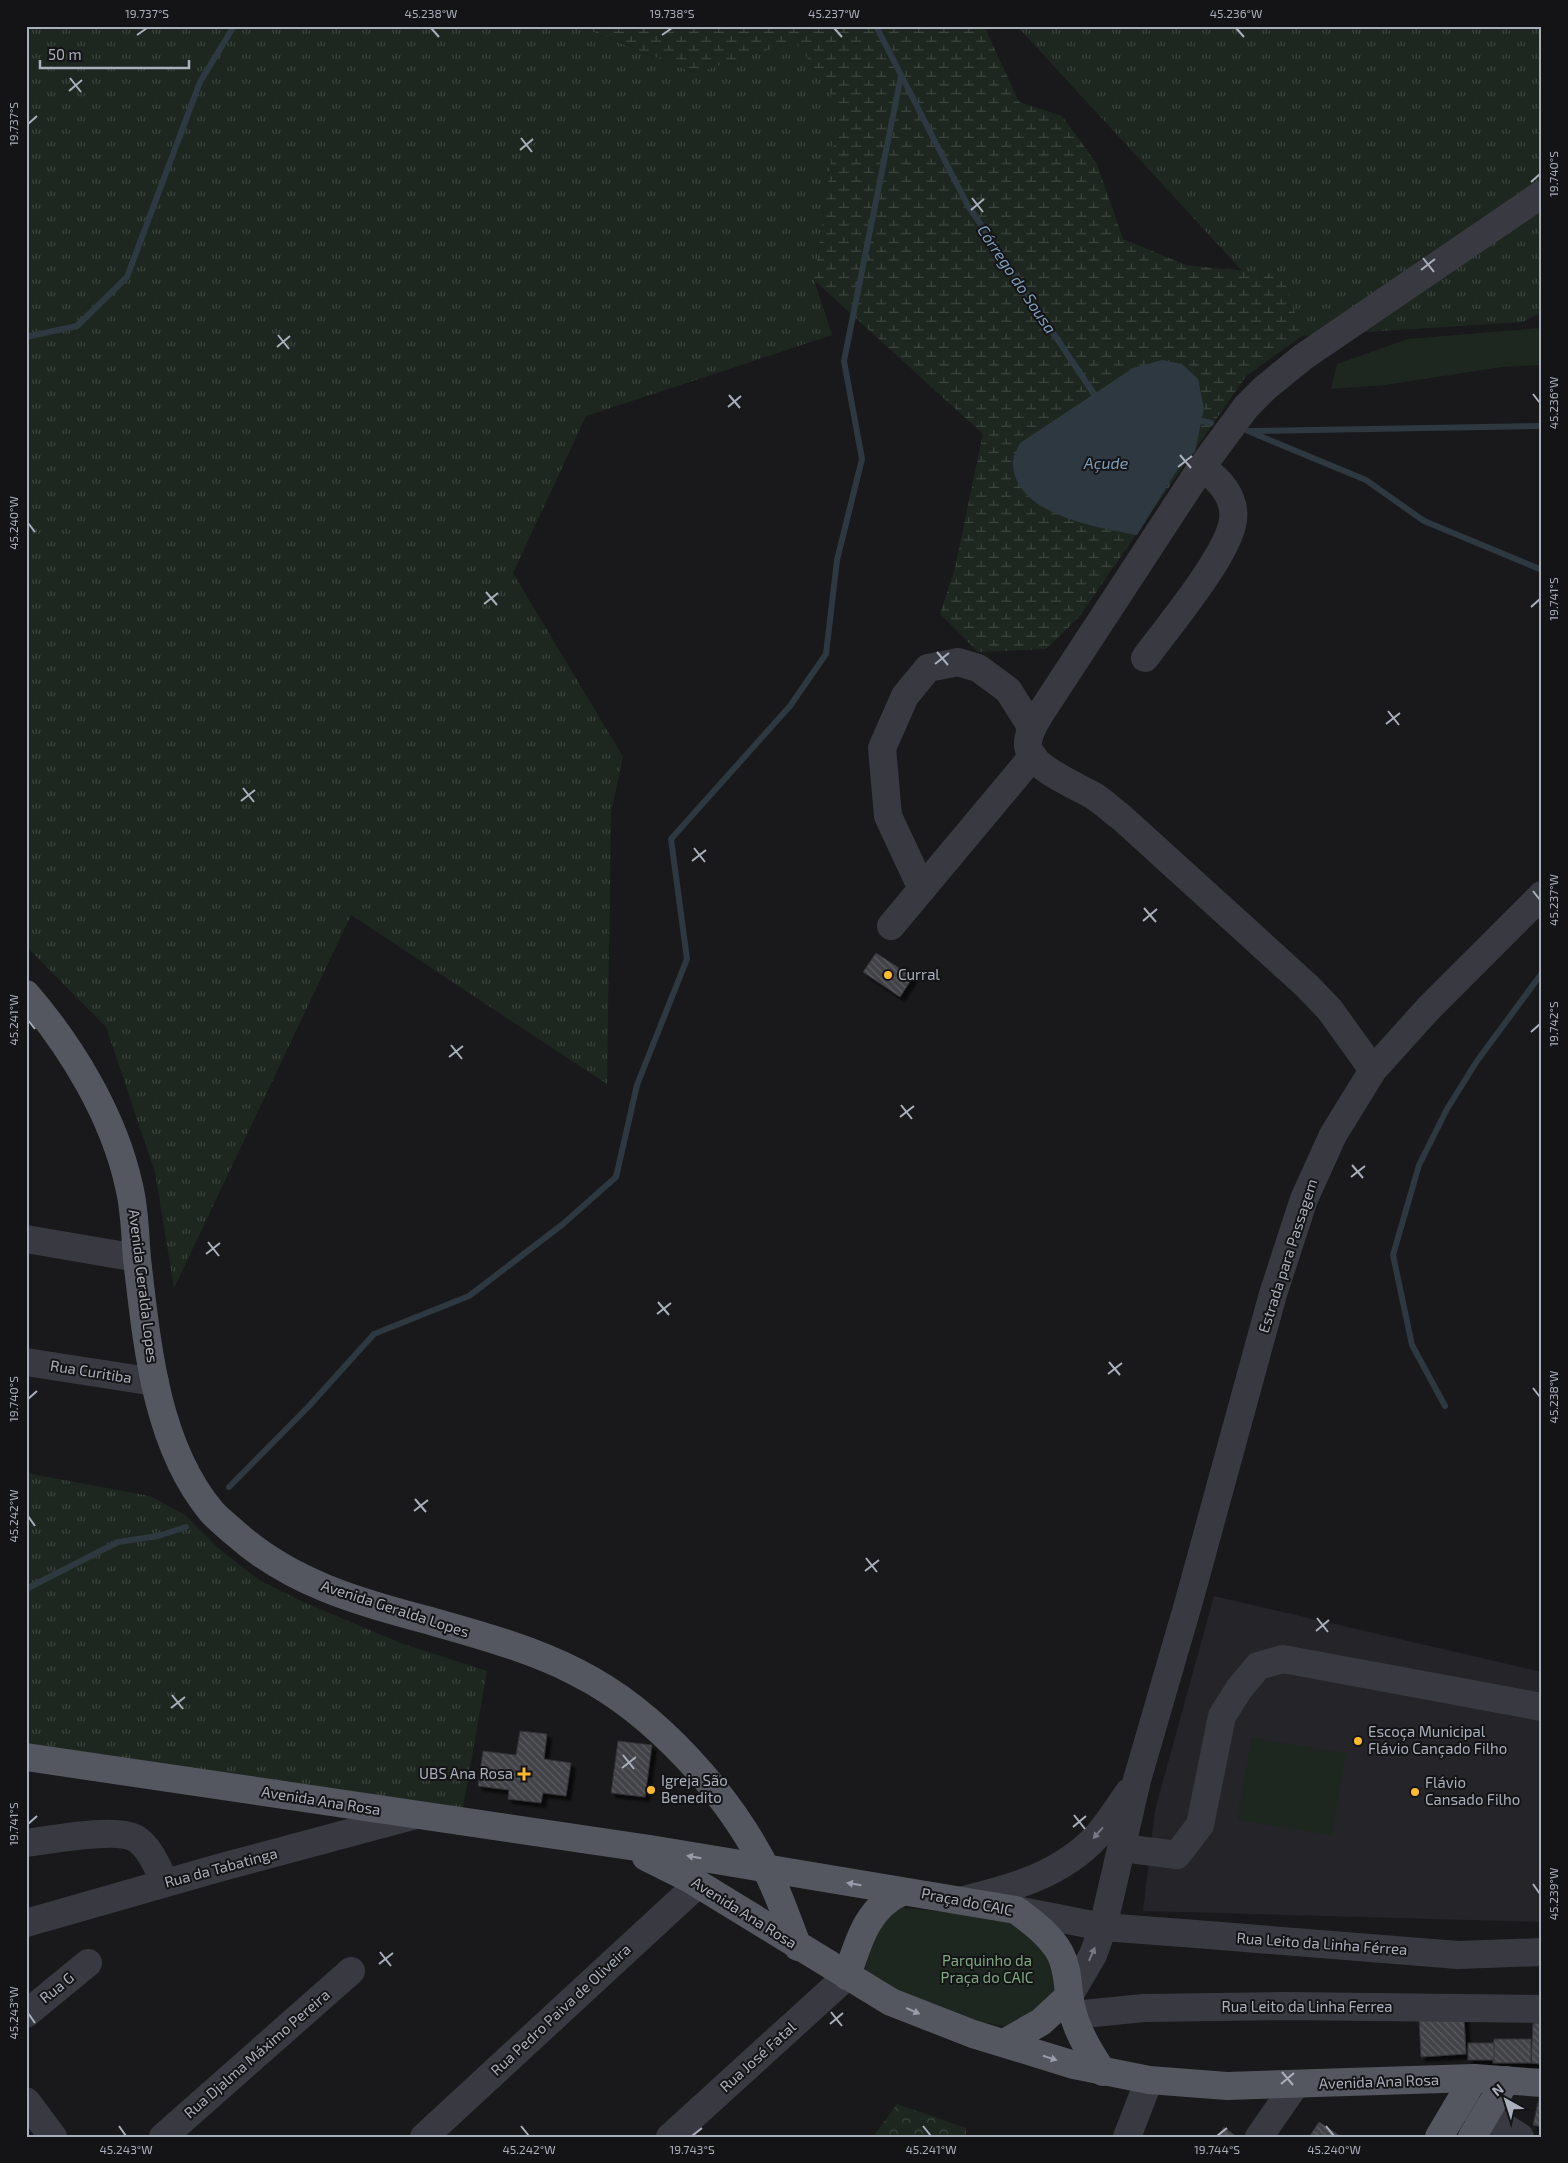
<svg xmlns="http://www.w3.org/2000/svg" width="1568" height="2163" font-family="'Exo 2',sans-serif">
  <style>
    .built { fill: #252428 }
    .grass { fill: url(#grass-tufts) }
    .forest { fill: url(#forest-crowns) }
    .wetland { fill: url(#wetland-marsh) }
    .park { fill: #1e271f }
    .water { fill: #2d3841 }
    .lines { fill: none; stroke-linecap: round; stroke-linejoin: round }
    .stream { stroke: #2d3841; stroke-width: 6 }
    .building { fill: url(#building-back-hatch); stroke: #323237; filter: url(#shadow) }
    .minor { stroke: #393a41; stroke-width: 28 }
    .major { stroke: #555760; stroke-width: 28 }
    .oneway { fill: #777a85 }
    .oneway2 { fill: #999daa }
    .ticks { fill: none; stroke: #aaafbc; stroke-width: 2 }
    .poi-dot { fill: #ffba2d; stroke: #141416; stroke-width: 2 }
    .labels { text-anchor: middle; stroke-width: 4; stroke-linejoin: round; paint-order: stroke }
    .poi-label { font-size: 15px; fill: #aaafbc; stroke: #141416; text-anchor: start }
    .street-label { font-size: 15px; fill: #aaafbc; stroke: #141416 }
    .park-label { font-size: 15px; fill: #7fa982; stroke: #141416 }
    .water-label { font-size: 16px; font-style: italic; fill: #7e9dba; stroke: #141416 }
    .neatline { fill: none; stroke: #aaafbc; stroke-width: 2 }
    .ticks-label { font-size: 12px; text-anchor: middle; fill: #aaafbc }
  </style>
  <defs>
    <pattern id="grass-tufts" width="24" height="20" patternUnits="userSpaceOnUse" patternTransform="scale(1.25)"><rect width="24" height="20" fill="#1e271f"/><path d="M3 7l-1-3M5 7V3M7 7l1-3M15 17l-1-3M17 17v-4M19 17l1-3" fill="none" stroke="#3c443e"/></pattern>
    <pattern id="forest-crowns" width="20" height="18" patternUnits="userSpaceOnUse" patternTransform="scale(1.25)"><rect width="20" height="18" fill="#1e271f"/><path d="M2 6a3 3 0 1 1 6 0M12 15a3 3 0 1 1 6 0" fill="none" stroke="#3c443e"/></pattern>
    <pattern id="wetland-marsh" width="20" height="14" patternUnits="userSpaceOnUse" patternTransform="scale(1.25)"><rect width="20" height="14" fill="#1e271f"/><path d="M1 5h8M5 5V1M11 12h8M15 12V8" fill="none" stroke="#3c443e"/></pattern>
    <pattern id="building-back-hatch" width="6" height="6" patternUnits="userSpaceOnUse" patternTransform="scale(1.25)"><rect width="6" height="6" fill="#434348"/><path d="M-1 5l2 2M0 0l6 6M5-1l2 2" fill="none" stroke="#5b5c60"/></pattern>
    <filter id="shadow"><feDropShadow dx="4.5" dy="4.5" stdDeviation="1" flood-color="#0009"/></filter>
  </defs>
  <rect width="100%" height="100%" fill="#19191b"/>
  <polygon class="built" points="1214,1596 1542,1672 1542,1922 1143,1911 1155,1810"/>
  <g class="grass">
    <polygon points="26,26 578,26 695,73 796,41 839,107 814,280 832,335 586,416 513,573 623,757 611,812 607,1084 351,915 174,1288 155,1172 106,1027 26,946"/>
    <polygon points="1017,26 1542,26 1542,312 1523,322 1302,336"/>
    <polygon points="26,1473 150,1496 185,1515 218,1548 259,1580 303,1602 403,1644 487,1671 462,1813 26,1746"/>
  </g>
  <polygon class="forest" points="897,2104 966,2128 966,2137 873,2137"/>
  <polygon class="wetland" points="579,26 984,26 1019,102 1062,116 1097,164 1123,239 1186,265 1283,275 1302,336 1246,376 1079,617 1046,649 978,652 940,614 955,568 983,434 814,280 839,107 796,41 695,73"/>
  <g class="park">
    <polygon points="1542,328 1542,365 1502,367 1385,385 1331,389 1337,364 1408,339"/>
    <polygon points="1251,1738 1346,1753 1332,1835 1237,1820"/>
    <path d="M894,1907L984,1916L1007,1921L1026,1929L1049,1952L1058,1978L1054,1995L1017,2024L1004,2026L976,2021L910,2000L865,1971C867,1946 881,1927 894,1907Z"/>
  </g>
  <path class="water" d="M1162,360L1182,364L1198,379L1204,408L1195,452L1181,464L1137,535C1098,528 1011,514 1013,461C1013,455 1018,448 1020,443L1133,368Z"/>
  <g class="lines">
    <g class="stream">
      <polyline points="876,26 967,204 1094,394 1101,396"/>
      <polyline points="26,337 77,326 127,277 200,82 234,26"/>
      <polyline points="1193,419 1211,423"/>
      <polyline points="1248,431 1366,480 1424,521 1542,570"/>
      <polyline points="1251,431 1542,426"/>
      <polyline points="1445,1406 1412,1345 1393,1255 1419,1165 1447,1109 1477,1061 1542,973"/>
      <polyline points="229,1487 309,1406 374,1334 469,1296 563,1224 616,1177 637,1085 687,959 671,839 790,706 826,654 837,560 862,459 844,361 901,76"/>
      <polyline points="26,1589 118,1542 158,1536 186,1527"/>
    </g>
  </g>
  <g class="building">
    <polygon points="876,953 913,977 900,997 863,972"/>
    <polygon points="520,1731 547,1734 544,1759 571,1763 566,1796 543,1793 541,1803 508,1799 509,1790 478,1786 483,1751 516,1755"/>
    <polygon points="618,1741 652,1745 645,1797 611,1793"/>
    <polygon points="1464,2016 1466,2054 1421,2057 1419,2019"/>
    <polygon points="1533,2023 1542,2023 1542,2064 1531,2063"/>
    <polygon points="1494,2039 1531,2039 1531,2063 1493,2063"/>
    <rect x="1468" y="2043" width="26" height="17"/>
    <polygon points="1539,2098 1542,2099 1542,2127 1533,2125"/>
    <polygon points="1319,2122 1342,2137 1309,2137"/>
    <polygon points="1224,2127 1237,2137 1217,2137"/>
  </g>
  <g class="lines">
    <g class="minor">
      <path d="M1145,658C1167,628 1229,554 1233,520C1236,497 1219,478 1201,468"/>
      <polyline points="922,889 888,816 882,748 905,696 928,668 958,662 978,668 1008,690 1032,728"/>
      <polyline points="891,926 1033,756"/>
      <path d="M1373,1070L1330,1010L1307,986L1121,817C1112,810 1103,802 1094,796C1077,786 1030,767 1028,746C1027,733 1036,721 1042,711L1201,468L1246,407L1265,388L1303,357L1542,194"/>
      <polyline points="26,1239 137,1258"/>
      <polyline points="26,1362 155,1382"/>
      <path d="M26,1843C50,1840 115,1827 135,1838C150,1847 158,1868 165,1883"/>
      <polyline points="1122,1848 1177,1855 1200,1825 1222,1716 1239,1689 1258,1666 1283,1659 1542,1707"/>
      <path d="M963,1900C1012,1888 1061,1875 1097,1836C1109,1822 1119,1806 1129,1792"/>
      <polyline points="1016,1910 1103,1927 1196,1934 1458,1955 1542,1952"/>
      <polyline points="26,1923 222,1867 416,1815"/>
      <polyline points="1069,1996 1093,1955 1103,1927 1137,1780 1189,1601 1273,1294 1304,1199 1333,1135 1373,1070 1428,1009 1542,895"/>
      <polyline points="26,2014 88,1963"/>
      <polyline points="1073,2015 1144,2008 1285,2006 1542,2009"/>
      <polyline points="26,2101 53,2137"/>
      <polyline points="1465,2106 1486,2115 1520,2137"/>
      <polyline points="163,2137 351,1971"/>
      <polyline points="424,2137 698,1884"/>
      <polyline points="670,2137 847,1976"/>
      <polyline points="1127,2137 1149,2080"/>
      <polyline points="1259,2137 1295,2085"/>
    </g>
    <g class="major">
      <path d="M26,994C72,1047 114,1117 129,1186C135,1210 135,1235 137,1259C147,1343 155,1443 211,1511C218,1519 227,1526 235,1533C289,1582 358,1602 427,1620C477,1634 532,1649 578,1673C655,1712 730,1795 768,1873C780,1897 788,1922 798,1947"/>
      <path d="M26,1757L650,1849L1016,1910C1032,1922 1050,1935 1060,1953C1069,1970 1067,1988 1071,2006C1076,2030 1089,2052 1103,2072"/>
      <polyline points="646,1857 690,1879 891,2002 973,2034 1074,2065 1149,2080 1227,2086 1474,2078 1542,2083"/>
      <path d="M847,1976C858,1943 867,1907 902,1892"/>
      <polyline points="1004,2043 1041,2022 1069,1996"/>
      <polyline points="1439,2137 1474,2078"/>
      <polyline points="1472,2137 1506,2080"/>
    </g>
  </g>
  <defs><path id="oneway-solid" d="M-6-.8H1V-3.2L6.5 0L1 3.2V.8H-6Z" transform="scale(1.25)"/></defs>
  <g class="oneway">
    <use href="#oneway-solid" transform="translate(1098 1833) rotate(131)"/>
    <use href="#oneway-solid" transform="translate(1092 1954) rotate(-66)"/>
  </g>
  <g class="oneway2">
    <use href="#oneway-solid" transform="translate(694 1857) rotate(-170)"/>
    <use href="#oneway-solid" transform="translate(854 1884) rotate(-171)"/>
    <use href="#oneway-solid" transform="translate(913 2011) rotate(24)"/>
    <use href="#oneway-solid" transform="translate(1050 2058) rotate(18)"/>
  </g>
  <path class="ticks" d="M431,28L439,37M834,28L842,37M1236,28L1244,37M137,35L147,28M662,35L672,28M70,78L81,92M69,91L82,80M28,124L37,116M521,138L532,152M520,150L533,139M1531,182L1540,174M972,198L983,212M971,210L984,199M1423,258L1434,272M1421,270L1435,259M278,335L289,349M277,347L290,336M1533,394L1540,403M729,395L740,408M728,407L741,396M1180,455L1191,468M1178,467L1192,456M28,523L35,532M486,592L497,605M484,604L498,593M1531,607L1540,599M937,652L948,665M935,664L949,653M1388,711L1399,725M1386,724L1400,713M243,788L254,802M241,801L255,790M694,848L705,862M692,861L706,850M1533,891L1540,900M1144,908L1156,922M1143,921L1157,909M28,1020L35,1029M1531,1032L1540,1024M451,1045L462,1059M449,1057L463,1046M901,1105L912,1119M900,1117L914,1106M1352,1165L1363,1178M1351,1177L1365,1166M208,1242L219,1256M206,1254L220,1243M658,1302L669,1315M657,1314L671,1303M1109,1362L1120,1375M1108,1374L1122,1363M1533,1388L1540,1397M28,1399L37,1391M415,1499L426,1512M414,1511L428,1500M28,1516L35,1526M866,1558L877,1572M865,1571L879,1560M1317,1618L1328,1632M1316,1631L1329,1620M172,1695L183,1709M171,1708L185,1697M623,1755L634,1769M622,1768L636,1757M1074,1815L1085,1829M28,1824L37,1816M1073,1827L1086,1816M1533,1884L1540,1894M380,1952L391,1966M379,1964L393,1953M831,2012L842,2026M28,2013L35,2023M830,2024L843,2013M1282,2072L1293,2085M1281,2084L1294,2073M119,2126L126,2136M521,2126L529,2136M923,2126L931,2136M1326,2126L1334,2136M692,2136L702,2128M1217,2136L1227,2128"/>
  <g class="poi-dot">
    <circle cx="888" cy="975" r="5"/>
    <circle cx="1358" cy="1741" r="5"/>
    <path d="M521.5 1766.5h5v5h5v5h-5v5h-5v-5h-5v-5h5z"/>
    <circle cx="651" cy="1790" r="5"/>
    <circle cx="1415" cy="1792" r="5"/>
  </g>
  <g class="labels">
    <g class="poi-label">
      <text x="898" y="980">Curral</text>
      <text x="1368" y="1737">Escoça Municipal<tspan x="1368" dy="17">Flávio Cançado Filho</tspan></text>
      <text x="513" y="1779" text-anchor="end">UBS Ana Rosa</text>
      <text x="661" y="1786">Igreja São<tspan x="661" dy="17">Benedito</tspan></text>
      <text x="1425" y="1788">Flávio<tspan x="1425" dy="17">Cansado Filho</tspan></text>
    </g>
    <g class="street-label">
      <text transform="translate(1288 1256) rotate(-72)" y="5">Estrada para Passagem</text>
      <text transform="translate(143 1286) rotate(83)" y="5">Avenida Geralda Lopes</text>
      <text transform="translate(91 1372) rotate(9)" y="5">Rua Curitiba</text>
      <text transform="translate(395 1609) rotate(18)" y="5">Avenida Geralda Lopes</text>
      <text transform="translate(321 1801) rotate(9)" y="5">Avenida Ana Rosa</text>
      <text transform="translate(221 1868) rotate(-15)" y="5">Rua da Tabatinga</text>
      <text transform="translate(967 1902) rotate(11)" y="5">Praça do CAIC</text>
      <text transform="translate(744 1913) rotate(32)" y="5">Avenida Ana Rosa</text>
      <text transform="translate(1322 1944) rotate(4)" y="5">Rua Leito da Linha Férrea</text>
      <text transform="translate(57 1988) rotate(-39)" y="5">Rua G</text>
      <text x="1307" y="2012">Rua Leito da Linha Ferrea</text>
      <text transform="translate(561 2010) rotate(-43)" y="5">Rua Pedro Paiva de Oliveira</text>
      <text transform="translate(257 2054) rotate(-41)" y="5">Rua Djalma Máximo Pereira</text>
      <text transform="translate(758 2057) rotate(-42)" y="5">Rua José Fatal</text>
      <text transform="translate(1379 2082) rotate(-2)" y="5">Avenida Ana Rosa</text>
    </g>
    <g class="park-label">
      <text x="987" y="1966">Parquinho da<tspan x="987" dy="17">Praça do CAIC</tspan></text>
    </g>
    <g class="water-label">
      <text transform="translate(1017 279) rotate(56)" y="6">Córrego do Sousa</text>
      <text x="1106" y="469">Açude</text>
    </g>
  </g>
  <rect width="1568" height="2163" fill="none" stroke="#141416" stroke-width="55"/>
  <g transform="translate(1506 2100) rotate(321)" stroke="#141416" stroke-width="4" paint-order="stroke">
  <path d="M0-4L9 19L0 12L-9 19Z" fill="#aaafbc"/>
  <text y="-8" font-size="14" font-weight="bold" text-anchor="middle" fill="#aaafbc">N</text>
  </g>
  <path d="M40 60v8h149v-8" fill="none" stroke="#aaafbc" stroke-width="2.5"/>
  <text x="48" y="60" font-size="15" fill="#aaafbc" stroke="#141416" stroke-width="4" paint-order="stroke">50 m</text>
  <rect x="28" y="28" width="1512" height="2108" class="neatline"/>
  <g class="ticks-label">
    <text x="147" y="18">19.737°S</text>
    <text x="431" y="18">45.238°W</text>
    <text x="672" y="18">19.738°S</text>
    <text x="834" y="18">45.237°W</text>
    <text x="1236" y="18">45.236°W</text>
    <text transform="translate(14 124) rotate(-90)" y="4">19.737°S</text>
    <text transform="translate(1554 174) rotate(-90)" y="4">19.740°S</text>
    <text transform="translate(1554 403) rotate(-90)" y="4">45.236°W</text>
    <text transform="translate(14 523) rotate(-90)" y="4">45.240°W</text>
    <text transform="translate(1554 599) rotate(-90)" y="4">19.741°S</text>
    <text transform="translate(1554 900) rotate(-90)" y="4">45.237°W</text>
    <text transform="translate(14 1020) rotate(-90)" y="4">45.241°W</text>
    <text transform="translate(1554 1024) rotate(-90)" y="4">19.742°S</text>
    <text transform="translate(1554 1397) rotate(-90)" y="4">45.238°W</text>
    <text transform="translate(14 1399) rotate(-90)" y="4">19.740°S</text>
    <text transform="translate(14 1516) rotate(-90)" y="4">45.242°W</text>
    <text transform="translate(14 1824) rotate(-90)" y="4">19.741°S</text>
    <text transform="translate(1554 1894) rotate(-90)" y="4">45.239°W</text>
    <text transform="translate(14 2013) rotate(-90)" y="4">45.243°W</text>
    <text x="126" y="2154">45.243°W</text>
    <text x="529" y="2154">45.242°W</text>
    <text x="692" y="2154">19.743°S</text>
    <text x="931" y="2154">45.241°W</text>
    <text x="1217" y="2154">19.744°S</text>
    <text x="1334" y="2154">45.240°W</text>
  </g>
</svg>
